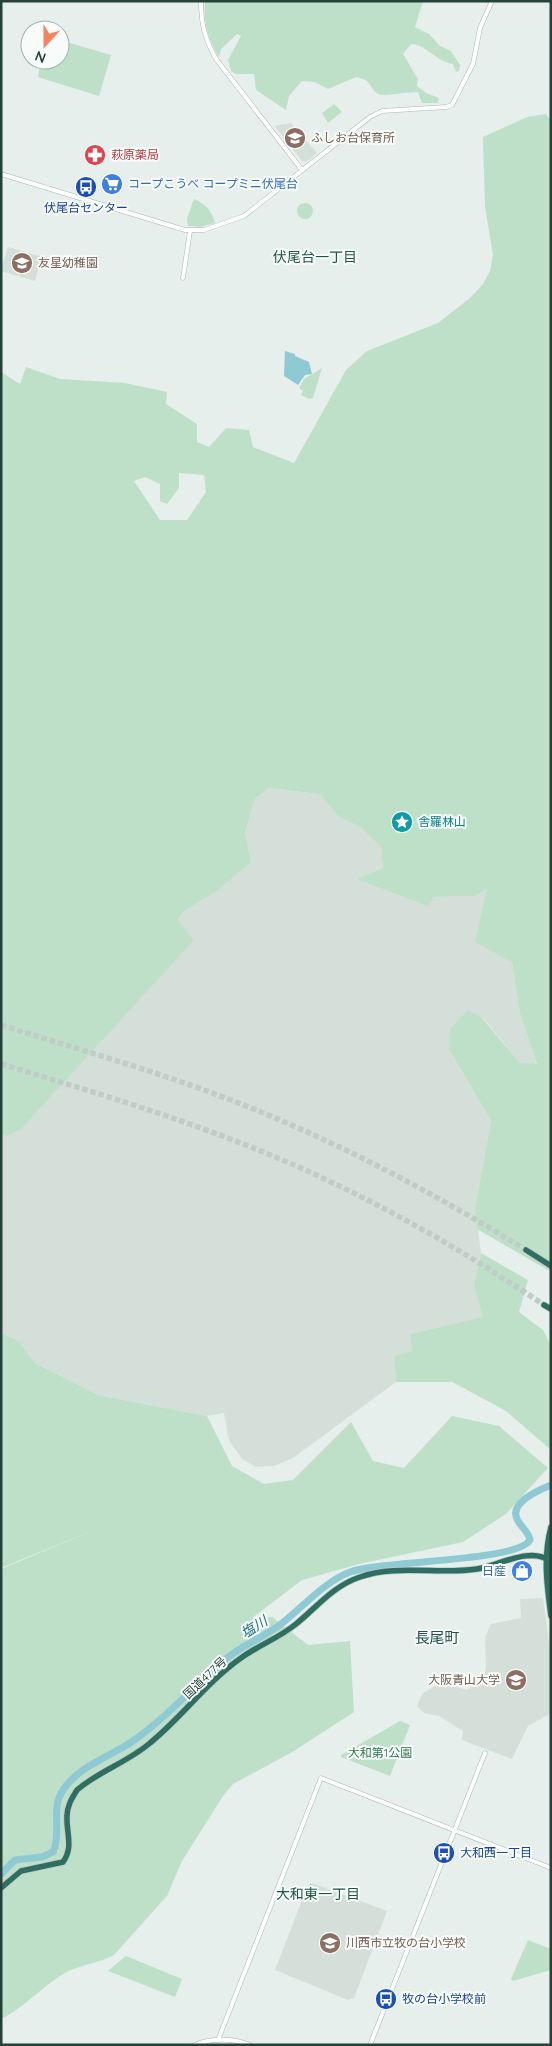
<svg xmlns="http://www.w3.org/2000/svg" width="552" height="2046" font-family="Quicksand,'Noto Sans JP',sans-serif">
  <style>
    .built { fill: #d4dfda }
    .green { fill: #bfe0c8; fill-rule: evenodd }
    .water { fill: #8ec9d4 }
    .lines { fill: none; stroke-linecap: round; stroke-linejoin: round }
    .river { stroke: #8ec9d4; stroke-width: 7 }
    .highway-tunnel { stroke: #bfccc8; stroke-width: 5.5; stroke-dasharray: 5.5 3; stroke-linecap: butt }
    .minor-casing { stroke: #a8b8b2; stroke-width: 5 }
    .highway-casing { stroke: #c2cac8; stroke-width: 7 }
    .minor { stroke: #fff; stroke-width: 4 }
    .highway { stroke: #2f6f62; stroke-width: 5.5 }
    .labels { text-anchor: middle; stroke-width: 4; stroke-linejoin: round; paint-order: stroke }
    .education-label { font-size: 12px; fill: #785e54; stroke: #f7fbf9; text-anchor: start }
    .health-label { font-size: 12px; fill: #be3a42; stroke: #f7fbf9; text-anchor: start }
    .shop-label { font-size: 12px; fill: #366cbe; stroke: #f7fbf9; text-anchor: start }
    .transit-label { font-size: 12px; fill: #164399; stroke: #f7fbf9; text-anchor: start }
    .culture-label { font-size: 12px; fill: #0d838f; stroke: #f7fbf9; text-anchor: start }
    .street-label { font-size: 12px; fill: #24423a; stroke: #f7fbf9 }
    .park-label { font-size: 12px; fill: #2d7a4b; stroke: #f7fbf9 }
    .neighbourhood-label { font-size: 14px; fill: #1f5548; stroke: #f7fbf9 }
    .water-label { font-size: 14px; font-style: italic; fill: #1c6f80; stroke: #f7fbf9 }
    .quarter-label { font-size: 15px; fill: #1f5548; stroke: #f7fbf9 }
  </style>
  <rect width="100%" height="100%" fill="#e6efeb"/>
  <g class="built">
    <polygon points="291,123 317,153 306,162 302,161 275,126"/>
    <polygon points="8,247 42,257 35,281 1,271"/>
    <polygon points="267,788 319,794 338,816 360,827 381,847 383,868 358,879 434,897 475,896 487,887 512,962 520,1014 537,1065 520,1063 483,1018 449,1049 491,1121 475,1208 481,1253 474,1286 484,1317 410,1334 412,1351 394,1356 396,1382 293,1458 274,1466 256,1467 242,1459 229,1440 224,1413 207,1416 98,1395 35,1363 19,1341 1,1333 1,1134 7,1136 194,940 178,920 183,912 217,891 251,863 245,832 255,799"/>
    <polygon points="543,1598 551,1656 551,1713 528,1726 512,1759 462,1740 463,1731 439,1716 424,1713 417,1706 422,1694 441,1682 467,1690 484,1678 486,1667 485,1637 491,1624 521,1618 520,1599"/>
    <polygon points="312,1883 387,1911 354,1998 348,2000 275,1970 308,1885"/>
  </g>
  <g class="green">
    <path d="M205,1H423L415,27L429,34L440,46L451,51L460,65L459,71L456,72L453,64C436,62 428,45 411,44L403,54L418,79L417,86L426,93L439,98L438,103H422L418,92C409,91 382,97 378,94C367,86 374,81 356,77L328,89L315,82L302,81L289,96L286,110L256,90L254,74H236L231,71L228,60L241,36L237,34L221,49L219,57C208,40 203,21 205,1Z"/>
    <polygon points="60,40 111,55 99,96 38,77 41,60 60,60"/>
    <polygon points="334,104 342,112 328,123 322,113"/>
    <path d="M546,114L551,121V1272L477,1229L475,1208L491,1121L449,1049L451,1028L468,1010L482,1018L520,1063L537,1064L520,1014L512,962L475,942L487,888L475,896L434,897L428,906L357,879L383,868L381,847L360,827L338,816L319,794L268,788L255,799L245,832L251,863L217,891L183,912L178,920L194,940L21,1129L7,1136L1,1134V372L20,384L26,367L60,379L125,383L167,392L166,404L197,424V442L209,447L226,428L249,430L253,447L294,463L346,370L367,351L438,323L470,298L483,284L490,271L493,255L485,207L483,137L527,117ZM179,473L204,475L206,492L187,520H160L134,481L145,477L160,484V501L167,504L179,488Z"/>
    <path d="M194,199C206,204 212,211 215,223L200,227L188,226L187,219Z"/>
    <circle cx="305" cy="211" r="8"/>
    <polygon points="322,368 313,398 309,399 301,395 303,391 299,388 304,379"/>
    <polygon points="481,1253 528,1280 519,1312 543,1330 551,1346 551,1450 506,1411 452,1382 396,1382 394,1356 412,1351 410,1334 483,1317 474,1286"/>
    <path d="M1,1333L19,1341L35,1363L98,1395L207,1416L232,1466L264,1484L293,1480L351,1422L373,1461L404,1468L452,1416L499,1426L548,1468L506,1514L463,1542L359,1564L302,1580L252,1618L272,1617L308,1645L350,1641L354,1712L294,1751L233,1784L223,1796L182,1861L167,1896L114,1955C99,1963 83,1964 69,1971C46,1982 26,2007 1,2019V1569L103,1526L1,1568Z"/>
    <polygon points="400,1721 410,1725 390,1776 341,1757 341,1755"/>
    <polygon points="528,1940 551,1949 551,1970 513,1981 511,1979"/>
    <polygon points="126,1956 182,1979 175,1997 108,1971"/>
  </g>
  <polygon class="water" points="285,351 295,354 295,356 309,362 312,374 305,375 298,385 284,376"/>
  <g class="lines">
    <path class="river" d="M1,1874L15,1860L42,1857L53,1852C62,1833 50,1809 63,1790C79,1766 107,1758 130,1743C166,1719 194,1685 227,1658C243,1645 264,1637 281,1624C303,1607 324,1582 350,1572C384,1560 517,1562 530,1540C529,1532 522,1528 518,1521C507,1503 539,1490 551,1485"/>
    <g class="highway-tunnel">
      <path d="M1,1025C83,1051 167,1074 246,1106C344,1145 437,1195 526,1250"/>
      <path d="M1,1064C98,1093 194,1122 287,1162C377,1201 463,1250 544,1305"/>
    </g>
    <g class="minor-casing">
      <g id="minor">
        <path d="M201,1C201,24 205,39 216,59L302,170"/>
        <polyline points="1,174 185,230 204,230 244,216 370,117 382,111 446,107 452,105 473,64 480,28 492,1"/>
        <polyline points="183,278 190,231"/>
        <polyline points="218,2040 321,1778 551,1868"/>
        <path d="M194,2045C211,2038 233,2038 250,2045"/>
        <polyline points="370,2045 485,1753"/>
      </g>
    </g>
    <g class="highway-casing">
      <g id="highway">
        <polyline points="526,1250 551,1266"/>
        <polyline points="544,1305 551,1309"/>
        <path d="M551,1527C543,1558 547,1585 551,1616"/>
        <polyline points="551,1553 551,1583"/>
        <path d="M1,1888L21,1871L63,1862C74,1847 66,1833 67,1816C67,1806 72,1798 77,1790C99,1771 128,1762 150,1743C182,1717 207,1682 241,1658C259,1645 279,1638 296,1624C317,1607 333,1586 360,1577C396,1564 439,1575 477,1569C498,1566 530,1546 550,1561"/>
      </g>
    </g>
    <use href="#minor" class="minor"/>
    <use href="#highway" class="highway"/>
  </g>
  <defs>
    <g id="school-disc" transform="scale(1.125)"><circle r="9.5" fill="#8d6e63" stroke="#f7fbf9"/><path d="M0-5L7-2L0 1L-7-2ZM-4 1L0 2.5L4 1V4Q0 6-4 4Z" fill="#fff"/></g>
    <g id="pharmacy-disc" transform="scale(1.125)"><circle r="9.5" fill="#e0444e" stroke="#f7fbf9"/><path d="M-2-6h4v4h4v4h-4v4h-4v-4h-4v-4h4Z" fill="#fff"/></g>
    <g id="supermarket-disc" transform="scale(1.125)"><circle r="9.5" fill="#3f7fe0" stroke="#f7fbf9"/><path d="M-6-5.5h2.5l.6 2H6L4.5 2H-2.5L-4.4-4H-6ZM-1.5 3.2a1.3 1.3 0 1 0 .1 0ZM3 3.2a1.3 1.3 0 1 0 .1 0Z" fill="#fff"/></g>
    <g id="bus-disc" transform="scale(1.125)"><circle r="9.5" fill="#1a4fb4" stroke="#f7fbf9"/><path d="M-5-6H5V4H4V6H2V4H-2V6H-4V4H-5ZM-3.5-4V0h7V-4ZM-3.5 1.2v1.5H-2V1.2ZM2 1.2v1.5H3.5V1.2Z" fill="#fff"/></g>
    <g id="sight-disc" transform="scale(1.125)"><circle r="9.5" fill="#0f9aa8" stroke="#f7fbf9"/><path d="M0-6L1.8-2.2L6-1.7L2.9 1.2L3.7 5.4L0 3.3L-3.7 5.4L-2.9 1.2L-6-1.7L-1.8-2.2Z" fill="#fff"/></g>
    <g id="shop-disc" transform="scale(1.125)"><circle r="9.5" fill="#3f7fe0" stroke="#f7fbf9"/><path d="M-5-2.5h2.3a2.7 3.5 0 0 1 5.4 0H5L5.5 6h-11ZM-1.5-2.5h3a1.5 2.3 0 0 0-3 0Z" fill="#fff"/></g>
    <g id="university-disc" transform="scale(1.125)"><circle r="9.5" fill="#8d6e63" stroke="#f7fbf9"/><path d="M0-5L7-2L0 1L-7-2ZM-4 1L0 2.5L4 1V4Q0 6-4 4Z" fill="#fff"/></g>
  </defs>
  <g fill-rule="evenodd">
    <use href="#school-disc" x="295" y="138"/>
    <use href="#pharmacy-disc" x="95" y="155"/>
    <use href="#supermarket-disc" x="112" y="184"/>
    <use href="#bus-disc" x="86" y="187"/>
    <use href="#school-disc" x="22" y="263"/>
    <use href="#sight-disc" x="402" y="822"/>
    <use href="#shop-disc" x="522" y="1571"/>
    <use href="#university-disc" x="516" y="1680"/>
    <use href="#bus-disc" x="444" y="1853"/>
    <use href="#school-disc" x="330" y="1943"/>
    <use href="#bus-disc" x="386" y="1999"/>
  </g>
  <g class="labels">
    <g class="education-label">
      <text x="311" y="142">ふしお台保育所</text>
      <text x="38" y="267">友星幼稚園</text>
      <text x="500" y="1684" text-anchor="end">大阪青山大学</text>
      <text x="346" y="1947">川西市立牧の台小学校</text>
    </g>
    <g class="health-label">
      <text x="111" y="159">萩原薬局</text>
    </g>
    <g class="shop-label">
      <text x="128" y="188">コープこうべ コープミニ伏尾台</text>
      <text x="506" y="1575" text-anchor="end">日産</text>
    </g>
    <g class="transit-label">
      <text x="86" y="212" text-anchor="middle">伏尾台センター</text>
      <text x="460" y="1857">大和西一丁目</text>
      <text x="402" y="2003">牧の台小学校前</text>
    </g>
    <g class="culture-label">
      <text x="418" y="826">舎羅林山</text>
    </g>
    <g class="street-label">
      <text transform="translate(205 1678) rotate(-43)" y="4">国道477号</text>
    </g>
    <g class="park-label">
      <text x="380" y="1757">大和第1公園</text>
    </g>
    <g class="neighbourhood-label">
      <text x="315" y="262">伏尾台一丁目</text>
      <text x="318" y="1899">大和東一丁目</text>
    </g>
    <g class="water-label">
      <text transform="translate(254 1627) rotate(-32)" y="5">塩川</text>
    </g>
    <g class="quarter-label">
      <text x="437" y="1643">長尾町</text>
    </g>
  </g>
  <rect width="552" height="2046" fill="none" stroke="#24423a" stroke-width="5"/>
  <g transform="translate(45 45) rotate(201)"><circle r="24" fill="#f7fbf9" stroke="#a3b1ad"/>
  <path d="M0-4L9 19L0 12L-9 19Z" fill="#f4845f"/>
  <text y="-8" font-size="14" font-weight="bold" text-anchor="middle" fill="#24423a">N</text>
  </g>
</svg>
